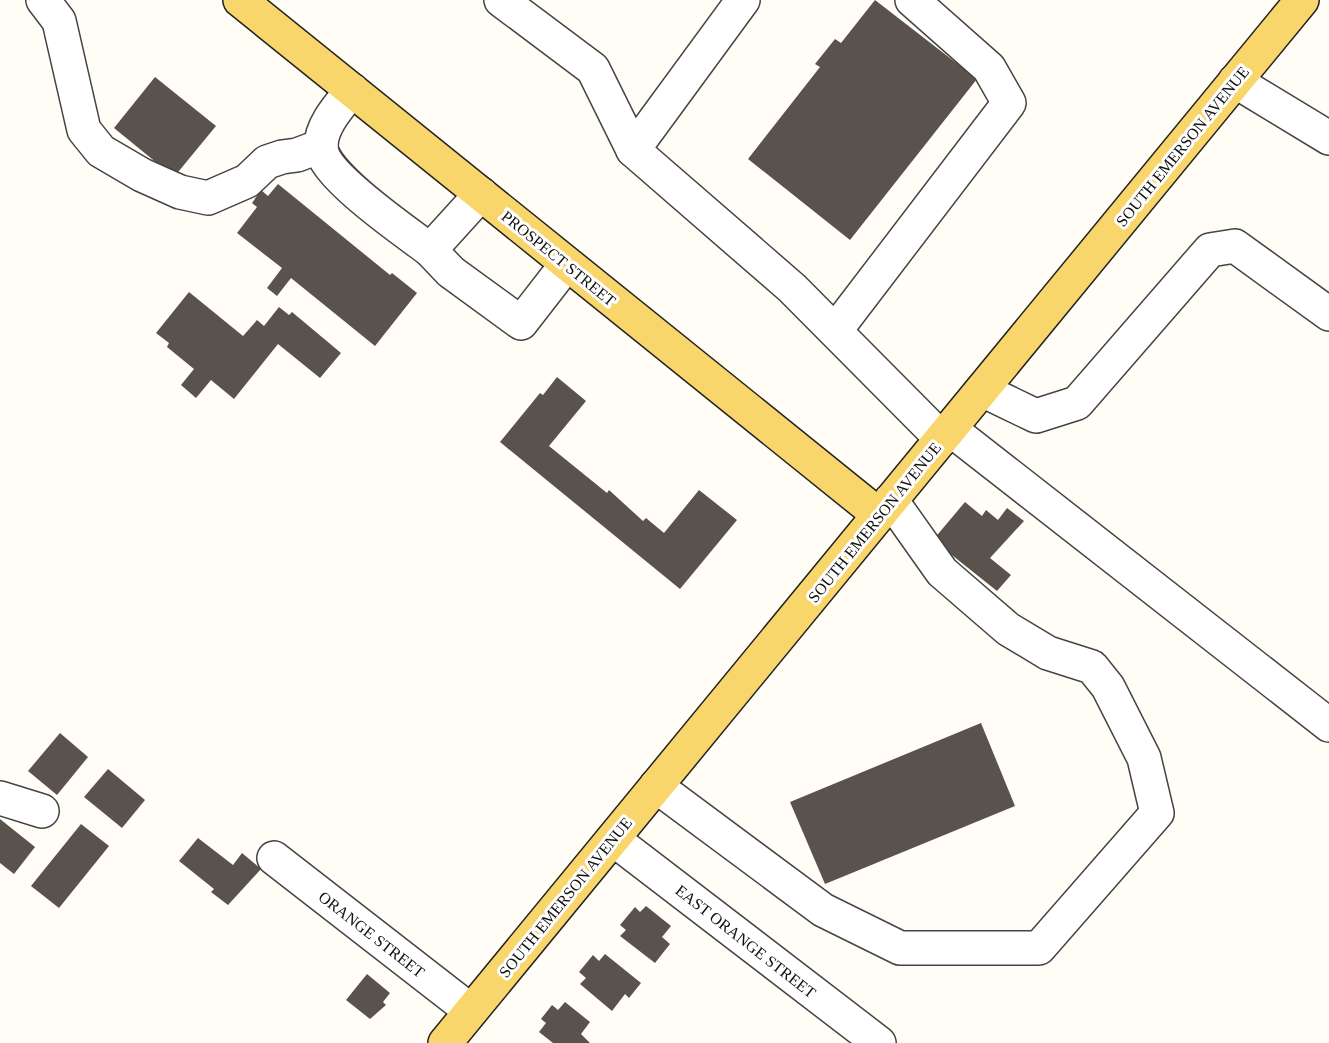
<svg xmlns="http://www.w3.org/2000/svg" width="1329" height="1043" font-family="Georgia,serif">
  <style>
    .building { fill: #5a524d }
    .lines { fill: none; stroke-linecap: round; stroke-linejoin: round }
    .minor-casing { stroke: #444; stroke-width: 36 }
    .major-casing { stroke: #222; stroke-width: 36 }
    .minor { stroke: #fff; stroke-width: 33 }
    .major { stroke: #f9d66b; stroke-width: 33 }
    .labels { text-anchor: middle; stroke-width: 6; stroke-linejoin: round; paint-order: stroke }
    .street-label { font-size: 16px; fill: #111; stroke: #fff }
  </style>
  <rect width="100%" height="100%" fill="#fffdf5"/>
  <g class="building">
    <polygon points="875,0 977,79 850,240 748,159 820,67 815,64 835,39 841,43"/>
    <polygon points="155,77 216,126 174,177 114,128"/>
    <polygon points="278,184 390,275 392,273 417,293 375,346 291,278 277,296 267,288 282,268 237,233 257,207 252,203 261,190 268,196"/>
    <polygon points="189,292 243,336 257,320 264,326 279,307 289,315 292,312 341,353 320,378 278,344 234,399 211,380 196,398 181,385 194,369 167,347 169,343 156,333"/>
    <polygon points="557,377 586,401 549,446 607,493 609,490 643,521 646,518 664,533 699,490 737,520 680,589 500,442 540,393 543,395"/>
    <polygon points="965,502 982,516 986,510 998,520 1007,508 1024,521 990,558 1011,575 997,591 933,540"/>
    <polygon points="981,723 1015,806 825,884 790,802"/>
    <polygon points="60,733 88,757 57,795 28,771"/>
    <polygon points="108,769 145,800 122,828 84,797"/>
    <polygon points="0,819 35,847 14,874 0,863"/>
    <polygon points="81,824 109,846 59,908 31,886"/>
    <polygon points="198,838 233,865 242,853 261,869 228,905 211,892 214,889 179,861"/>
    <polygon points="646,906 671,926 662,937 670,944 655,963 620,936 626,930 620,925 635,907 640,912"/>
    <polygon points="605,954 641,983 629,998 625,994 612,1011 580,984 586,978 579,972 593,955 599,961"/>
    <polygon points="367,974 390,993 383,1002 386,1005 370,1019 346,1000"/>
    <polygon points="565,1002 590,1022 581,1034 590,1043 553,1043 539,1032 546,1023 541,1019 552,1005 558,1010"/>
  </g>
  <g class="lines">
    <g class="minor-casing">
      <g id="minor">
        <polyline points="43,0 59,21 84,130 101,151 142,175 180,192 208,198 247,181 267,162 282,157 297,155 321,146"/>
        <polyline points="501,0 593,69 633,150 792,288 942,439"/>
        <polyline points="1235,81 1329,138"/>
        <path d="M352,90C340,105 321,125 321,146C321,174 406,232 430,250L481,194"/>
        <polyline points="633,150 743,0"/>
        <polyline points="430,250 451,272 521,323 566,265"/>
        <polyline points="835,331 1009,103 989,68 912,0"/>
        <polyline points="982,390 1036,416 1077,403 1210,250 1235,246 1329,314"/>
        <polyline points="950,429 1329,725"/>
        <polyline points="656,786 823,910 900,948 1039,948 1157,813 1144,758 1108,687 1092,667 1048,653 1008,629 942,572 891,500"/>
        <polyline points="0,798 42,811"/>
        <polyline points="613,839 879,1043"/>
        <polyline points="274,858 471,1011"/>
      </g>
    </g>
    <g class="major-casing">
      <g id="major">
        <polyline points="240,0 879,515"/>
        <polyline points="445,1043 1302,0"/>
      </g>
    </g>
    <use href="#minor" class="minor"/>
    <use href="#major" class="major"/>
  </g>
  <g class="labels">
    <g class="street-label">
      <text transform="translate(1182 146) rotate(-51)" y="6">SOUTH EMERSON AVENUE</text>
      <text transform="translate(559 258) rotate(39)" y="6">PROSPECT STREET</text>
      <text transform="translate(874 522) rotate(-51)" y="6">SOUTH EMERSON AVENUE</text>
      <text transform="translate(565 897) rotate(-51)" y="6">SOUTH EMERSON AVENUE</text>
      <text transform="translate(372 934) rotate(38)" y="6">ORANGE STREET</text>
      <text transform="translate(746 941) rotate(38)" y="6">EAST ORANGE STREET</text>
    </g>
  </g>
</svg>
